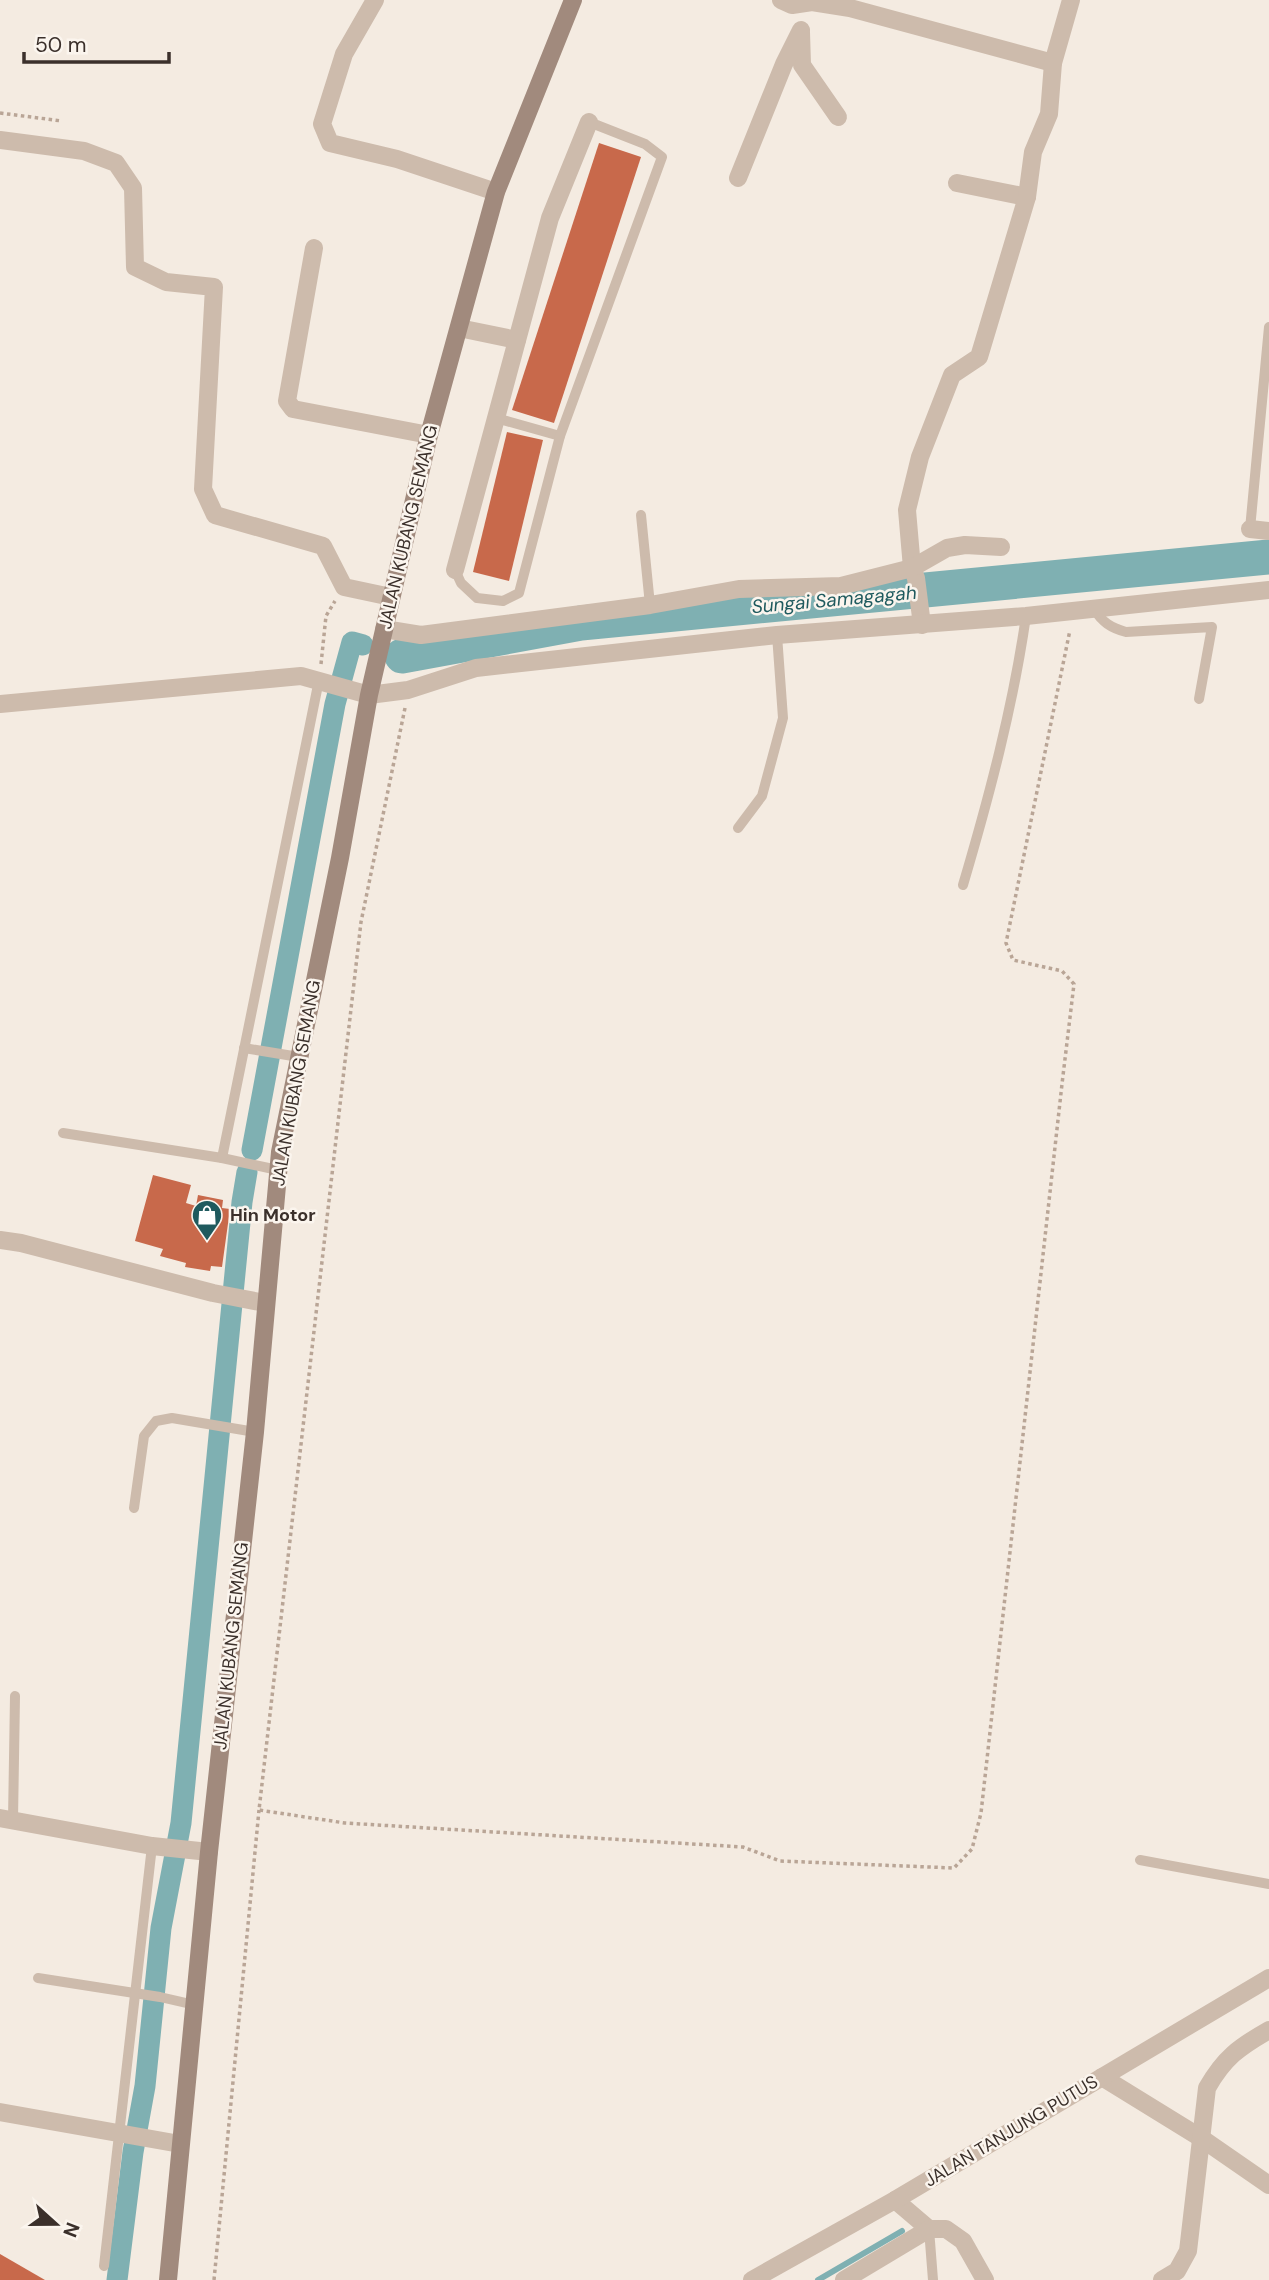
<svg xmlns="http://www.w3.org/2000/svg" width="1269" height="2280" font-family="'DM Sans',sans-serif">
  <style>
    .lines { fill: none; stroke-linecap: round; stroke-linejoin: round }
    .stream { stroke: #7fb0b2; stroke-width: 6 }
    .canal { stroke: #7fb0b2; stroke-width: 21 }
    .river { stroke: #7fb0b2; stroke-width: 35 }
    .building { fill: #c8694b }
    .path { stroke: #b9a596; stroke-width: 3.5; stroke-dasharray: 3.5 3.5; stroke-linecap: butt }
    .service { stroke: #cdbbac; stroke-width: 10 }
    .minor { stroke: #cdbbac; stroke-width: 18 }
    .secondary { stroke: #a18a7d; stroke-width: 18 }
    .labels { text-anchor: middle; stroke-width: 5; stroke-linejoin: round; paint-order: stroke }
    .street-label { font-size: 18px; fill: #3b302b; stroke: #fbf5ee }
    .poi-label { font-size: 18px; font-weight: bold; fill: #3b302b; stroke: #fbf5ee; text-anchor: start }
    .water-label { font-size: 19px; font-style: italic; fill: #1f5a5e; stroke: #fbf5ee }
  </style>
  <rect width="100%" height="100%" fill="#f4ebe1"/>
  <g class="lines">
    <polyline class="stream" points="818,2280 902,2231"/>
    <g class="canal">
      <polyline points="252,1150 335,704 352,642 363,645"/>
      <polyline points="117,2280 133,2152 145,2086 161,1928 181,1823 242,1202 247,1172"/>
    </g>
    <polyline class="river" points="402,656 581,623 1269,557"/>
  </g>
  <g class="building">
    <polygon points="599,143 641,157 554,423 512,410"/>
    <polygon points="507,432 543,440 509,581 473,572"/>
    <polygon points="153,1175 191,1185 186,1203 196,1206 198,1195 223,1200 222,1208 230,1209 222,1267 211,1266 210,1271 185,1267 186,1263 160,1256 163,1249 135,1241"/>
    <polygon points="0,2254 45,2280 0,2280"/>
  </g>
  <g class="lines">
    <g class="path">
      <polyline points="0,113 62,121"/>
      <polyline points="321,664 326,616 335,601"/>
      <polyline points="405,708 361,922 259,1810 345,1823 743,1847 780,1861 954,1868 972,1849 981,1813 1062,1084 1074,984 1062,971 1013,960 1006,943 1070,630"/>
      <polyline points="214,2280 259,1810"/>
    </g>
    <g class="service">
      <polyline points="496,418 560,436"/>
      <polyline points="641,515 650,605"/>
      <polyline points="1250,529 1269,327"/>
      <polyline points="455,570 461,583 477,598 503,601 519,593 560,436 662,157 645,144 589,122"/>
      <path d="M1094,609C1102,622 1111,628 1126,632L1212,627L1199,699"/>
      <polyline points="738,828 762,796 783,718 777,635"/>
      <path d="M963,885C989,797 1013,707 1026,616"/>
      <polyline points="244,1048 299,1057"/>
      <polyline points="63,1133 222,1158 278,1170"/>
      <polyline points="222,1158 319,680"/>
      <polyline points="134,1508 144,1436 156,1421 172,1418 255,1432"/>
      <polyline points="13,1820 15,1696"/>
      <polyline points="1140,1860 1269,1884"/>
      <polyline points="38,1978 160,1997 195,2005"/>
      <polyline points="929,2229 933,2280"/>
      <polyline points="104,2266 152,1846"/>
    </g>
    <g class="minor">
      <polyline points="375,0 344,54 322,124 330,143 397,159 496,192"/>
      <polyline points="781,0 792,5 812,2 850,8 1053,63"/>
      <polyline points="801,32 802,65 838,117"/>
      <polyline points="0,140 84,151 116,163 133,188 135,267 166,282 214,287 203,489 215,515 323,546 344,587 391,597"/>
      <polyline points="738,178 784,64 801,30"/>
      <polyline points="957,183 1027,197"/>
      <polyline points="314,248 287,401 293,409 429,435"/>
      <polyline points="459,328 517,340"/>
      <polyline points="1250,529 1269,531"/>
      <polyline points="455,570 550,218 589,122"/>
      <polyline points="922,625 916,578 912,568 907,510 920,457 952,375 979,357 1027,197 1033,152 1049,114 1053,63 1071,0"/>
      <polyline points="384,629 421,635 650,605 739,589 841,586 912,568 947,548 965,545 1001,547"/>
      <polyline points="0,704 301,676 369,695 408,690 476,668 777,635 1026,616 1269,590"/>
      <polyline points="0,1240 21,1243 213,1293 265,1303"/>
      <polyline points="0,1818 152,1846 209,1852"/>
      <polyline points="1102,2077 1201,2138 1269,2185"/>
      <polyline points="0,2112 180,2144"/>
      <polyline points="895,2200 929,2229"/>
      <polyline points="752,2280 895,2200 1269,1978"/>
      <polyline points="844,2280 929,2229 946,2229 963,2241 985,2280"/>
      <path d="M1162,2280L1177,2271L1188,2251L1207,2088C1224,2058 1239,2047 1269,2030"/>
    </g>
    <polyline class="secondary" points="168,2280 209,1852 255,1432 280,1152 340,858 369,695 429,435 496,192 573,0"/>
  </g>
  <defs>
    <g id="shop-pin" transform="scale(1.575)"><path d="M0 17L-7.5 6A9.5 9.5 0 1 1 7.5 6Z" fill="#1f5a5e" stroke="#fbf5ee"/><path d="M-5-2.5h2.3a2.7 3.5 0 0 1 5.4 0H5L5.5 6h-11ZM-1.5-2.5h3a1.5 2.3 0 0 0-3 0Z" fill="#fff"/></g>
  </defs>
  <g fill-rule="evenodd">
    <use href="#shop-pin" x="207" y="1215"/>
  </g>
  <g class="labels">
    <g class="street-label">
      <text transform="translate(408 527) rotate(-77)" y="6">JALAN KUBANG SEMANG</text>
      <text transform="translate(296 1083) rotate(-80)" y="6">JALAN KUBANG SEMANG</text>
      <text transform="translate(231 1646) rotate(-84)" y="6">JALAN KUBANG SEMANG</text>
      <text transform="translate(1011 2131) rotate(-31)" y="6">JALAN TANJUNG PUTUS</text>
    </g>
    <g class="poi-label">
      <text x="230" y="1221">Hin Motor</text>
    </g>
    <g class="water-label">
      <text transform="translate(834 599) rotate(-5)" y="7">Sungai Samagagah</text>
    </g>
  </g>
  <g transform="translate(56 2224) rotate(111)" stroke="#fbf5ee" stroke-width="5" paint-order="stroke">
  <path d="M0-5L12 26L0 18L-12 26Z" fill="#3b302b"/>
  <text y="-10" font-size="19" font-weight="bold" text-anchor="middle" fill="#3b302b">N</text>
  </g>
  <path d="M24 52v10h145v-10" fill="none" stroke="#3b302b" stroke-width="3.5"/>
  <text x="35" y="52" font-size="21" fill="#3b302b" stroke="#fbf5ee" stroke-width="5" paint-order="stroke">50 m</text>
</svg>
